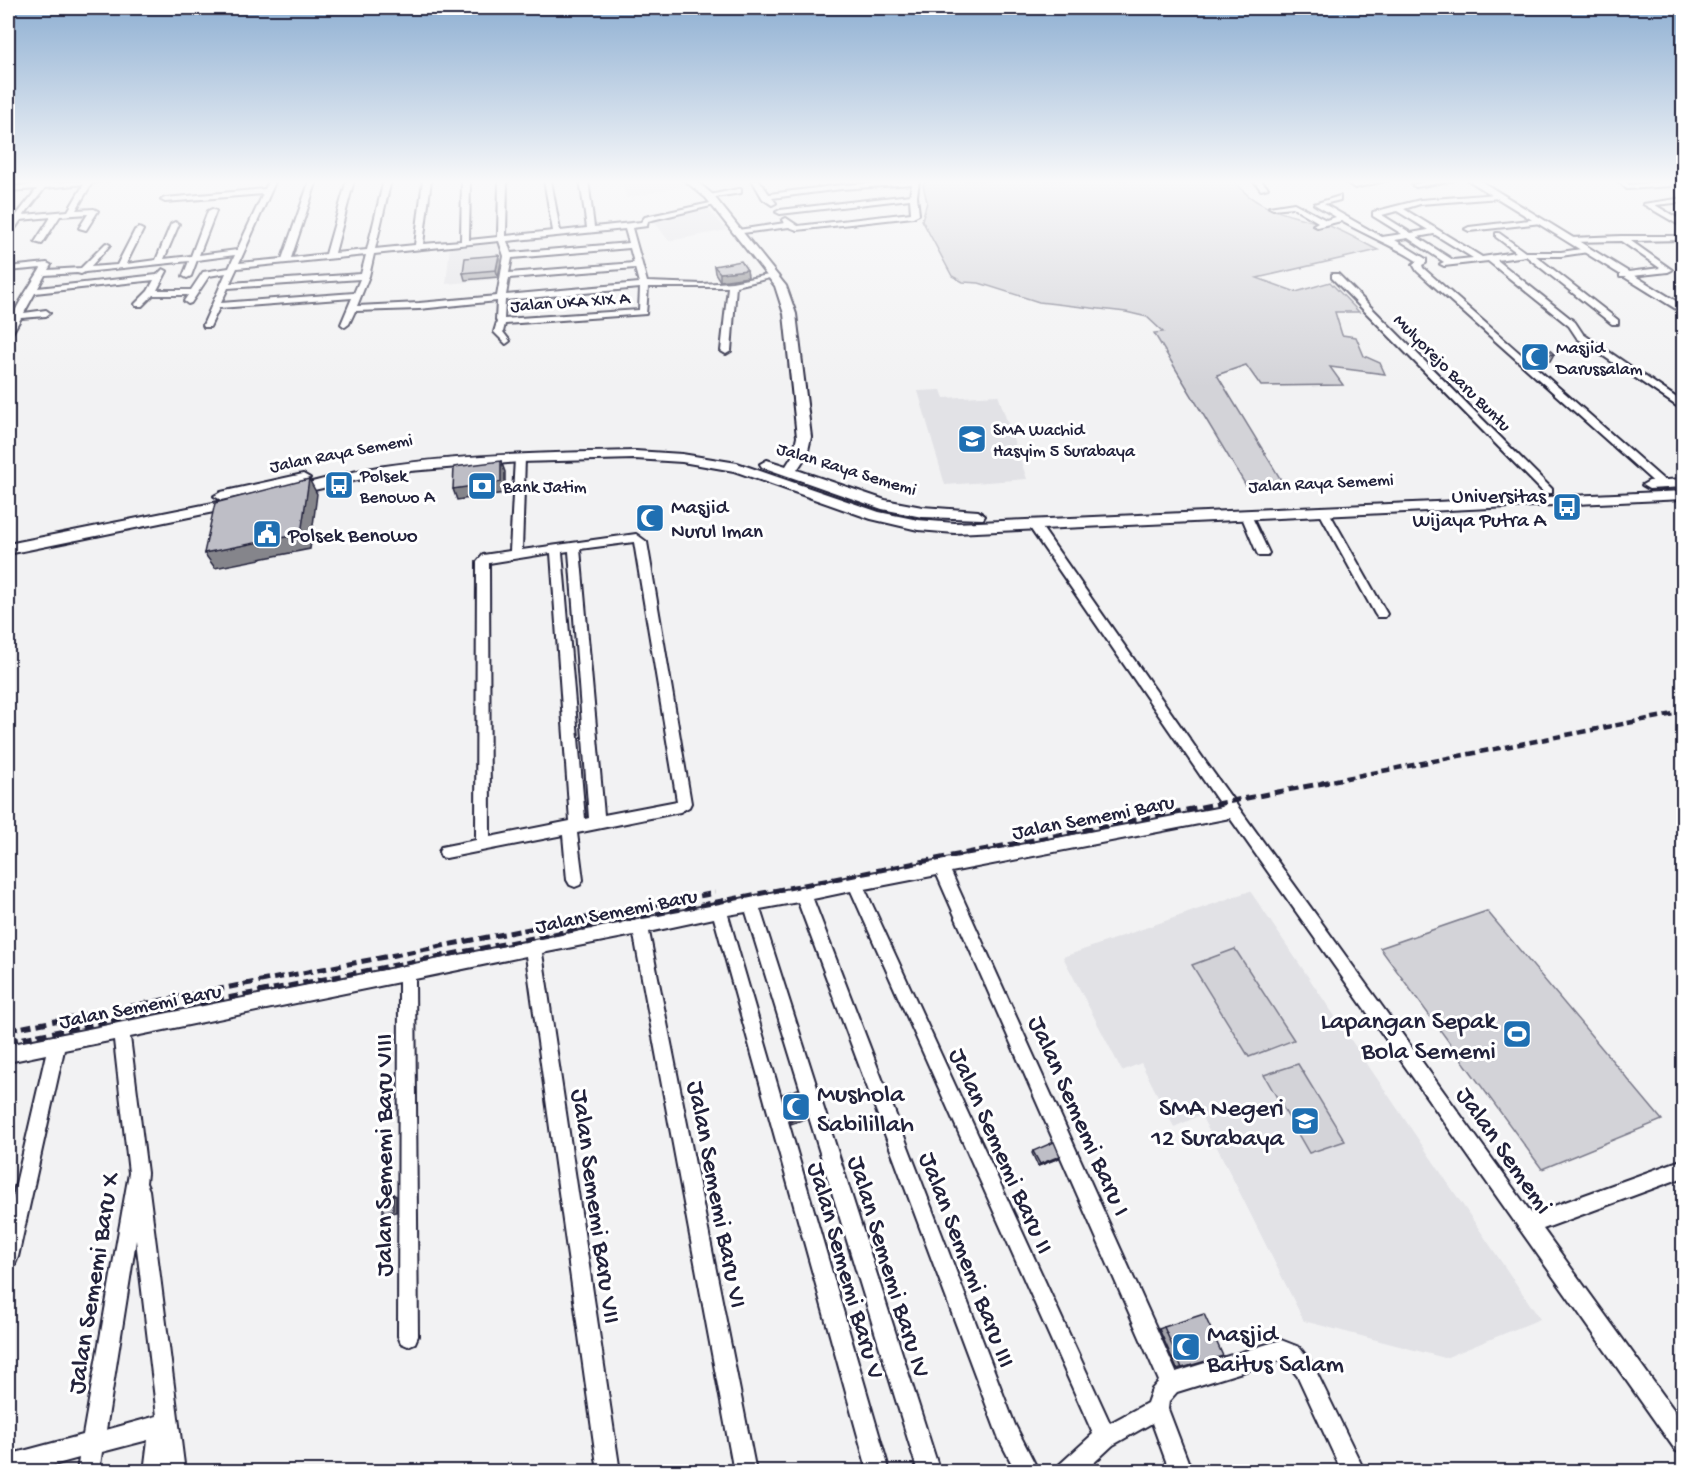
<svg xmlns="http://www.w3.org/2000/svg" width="1691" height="1479" font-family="'Gochi Hand',sans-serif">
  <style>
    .built { fill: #e2e2e6 }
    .green { fill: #d3d3d8; stroke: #7a7a8a; stroke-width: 1.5 }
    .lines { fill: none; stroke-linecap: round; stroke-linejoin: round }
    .street-casing { stroke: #22223b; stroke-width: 4 }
    .secondary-casing { stroke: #22223b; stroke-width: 4 }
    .street { fill: #fff; fill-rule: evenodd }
    .secondary { fill: #fff; fill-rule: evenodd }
    .rail-far1 { stroke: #22223b; stroke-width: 4.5; stroke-dasharray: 8 4.5; stroke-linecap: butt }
    .rail { stroke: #22223b; stroke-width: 5; stroke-dasharray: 10 5; stroke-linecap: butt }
    .wall { fill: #a3a3aa; stroke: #22223b; stroke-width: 1.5 }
    .shaded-wall { fill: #85858b; stroke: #22223b; stroke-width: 1.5 }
    .building { fill: #bebec6; stroke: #22223b; stroke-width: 1.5 }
    .labels { text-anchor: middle; stroke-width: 6; stroke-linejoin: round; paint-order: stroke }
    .far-street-label { font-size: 18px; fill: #22223b; stroke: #fff }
    .far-poi-label { font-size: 18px; fill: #22223b; stroke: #fff; text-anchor: start }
    .poi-label { font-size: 21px; fill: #22223b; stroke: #fff; text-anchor: start }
    .street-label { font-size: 21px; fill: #22223b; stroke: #fff }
    .near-poi-label { font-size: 26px; fill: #22223b; stroke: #fff; text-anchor: end }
    .near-street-label { font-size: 26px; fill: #22223b; stroke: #fff }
  </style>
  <rect width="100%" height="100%" fill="#f2f2f3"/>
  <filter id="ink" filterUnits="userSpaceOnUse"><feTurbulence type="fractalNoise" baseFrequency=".0167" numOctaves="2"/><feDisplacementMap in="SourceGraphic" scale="12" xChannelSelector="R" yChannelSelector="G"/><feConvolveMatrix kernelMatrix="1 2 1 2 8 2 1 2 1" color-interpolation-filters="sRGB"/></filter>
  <g filter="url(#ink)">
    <g class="built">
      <polygon points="623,180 685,180 690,185 626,198"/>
      <polygon points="707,208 727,230 669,241 652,219"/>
      <polygon points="500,241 501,279 446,284 450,246"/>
      <polygon points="941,390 944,398 998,395 1027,479 945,485 918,391"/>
      <polygon points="1250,891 1540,1319 1445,1358 1304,1321 1201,1115 1174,1127 1141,1063 1122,1071 1063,957"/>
    </g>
    <g class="green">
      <path d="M929,180H1234C1254,210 1291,215 1323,224C1342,229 1361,242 1378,250L1257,278L1296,292L1330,282L1359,312H1335L1342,335L1356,337L1364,356L1380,363L1385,374L1330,367L1343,385L1261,386L1246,365L1217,375L1286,488L1248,489L1154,333L1163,332L1147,317L1126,312L1039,302L979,283L963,282L952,276L922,220L927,202L923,185Z"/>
      <polygon points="1487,911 1662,1120 1542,1169 1380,948"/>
      <polygon points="1235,949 1294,1040 1249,1057 1192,965"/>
      <polygon points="1298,1064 1345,1141 1309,1153 1264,1075"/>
    </g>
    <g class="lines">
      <g class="street-casing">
        <g id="street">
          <path d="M43,180H49L48,183L109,180L92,183L76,210L94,209L98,211L86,230L79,228L88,214L60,216L42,244L35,242L51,217L21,220L11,234H8V227L12,221H8V217L16,216L37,189L8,191V187L40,184ZM84,184L68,211L24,215L45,188Z"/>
          <path d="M269,180H276L239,263L282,259L310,180H317L291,258L326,254L347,180H354L335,253L367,250L384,180H391L375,249L415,245L423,180H431L423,244L461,241L462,180H470L469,240L498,237L499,180H507L506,236L553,231L544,180H551L560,231L587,228L580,180H588L594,227L641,222L645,217L715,202L719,204L648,221L647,226L632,228L647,282L702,284L732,282L774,274L778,276L736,286L731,351L726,354L721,351L728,287H648L646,314L505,324L503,332L510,341L506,344L494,332L497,322L496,320L497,301L419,309L355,311L349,324L345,327L341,324L352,298L219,308L210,327H204L203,325L226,273L209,276L191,303L188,304L184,301L188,295H153L142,306H136L135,304L148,291L154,280L35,293L24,313L46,310L50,313L46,316L21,318L11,335L8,336C8,315 30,287 41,268L8,271V267L47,263L51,265L48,270L81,268L106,243L110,245L90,267L117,265L135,230L139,228L143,230L126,264L156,260L171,224L175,222L179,224L164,259L191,256L208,211L212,209L216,211L199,255L237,250L263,194L165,202L161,200L165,198L265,189ZM625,229L629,243L511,253L507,241ZM499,241L504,256L497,296L419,303L357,306L369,276L374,254ZM630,248L634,263L509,273L512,258ZM235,255L229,268L203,272L191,290H157L167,271L163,269L157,275L38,288L45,275L77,273L81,274L85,272L189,261L183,276L187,278L191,276L197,260ZM366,255L361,274L230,283L237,268ZM635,268L639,283L506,295L509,278ZM360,279L354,293L221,303L228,288ZM640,288L639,310L504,319L505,300Z"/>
          <polygon points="752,180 759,180 769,194 841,185 919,180 917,196 919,214 913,217 797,230 789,227 735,234 734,232 738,230 785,223 782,220 786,218 798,226 911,213 910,199 780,214 776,212 780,210 910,195 912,184 841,189 772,198 776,203 772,205 763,199"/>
          <polygon points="1253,180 1260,180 1268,188 1261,190"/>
          <polygon points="1342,180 1351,180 1356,184 1388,180 1355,188"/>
          <polygon points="1433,180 1455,180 1416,187 1412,185"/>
          <polygon points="1617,180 1624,180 1629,185 1677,180 1671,186 1627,189"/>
          <polygon points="738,189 741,189 741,193 709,198 705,196"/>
          <path d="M1497,194H1500V198L1420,204L1404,209L1482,257L1516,252L1496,237V233H1499L1525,252H1561L1588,248V252L1561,256H1536L1618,320V324H1612L1526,256L1497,260L1575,322L1583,334L1684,403V411L1577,338L1569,326L1488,261L1444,266L1440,264L1444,262L1408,238L1395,240L1426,259V263L1422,265L1423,268L1666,482V486H1658L1417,271L1413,264L1417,261C1392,245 1368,236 1341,221L1317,227L1313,225L1318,222L1293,207L1273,209L1269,207L1294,203L1326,220L1336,217L1314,204L1340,196V200L1324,204L1382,237L1402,234L1373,216V212L1420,200ZM1397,211L1428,230L1411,233L1382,215ZM1434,234L1473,258L1453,260L1417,237Z"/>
          <polygon points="1684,198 1684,202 1655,205 1684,222 1684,228 1643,204"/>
          <polygon points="1538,219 1541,219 1541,223 1469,231 1465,229 1469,227"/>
          <polygon points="1621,236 1684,236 1684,240 1631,241 1672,270 1668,272 1623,277 1620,277 1620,273 1660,268 1621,241 1570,242 1566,240 1570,238"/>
          <polygon points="1332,274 1338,274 1552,489 1552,493 1544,493 1332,278"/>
          <path d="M520,455L525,458L522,550L636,534L647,542L691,803L689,807L680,812L577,833L583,880L580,885L575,887L570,885L567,880L563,835L446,858L441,857L439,852L441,847L476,840L477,562L483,555L510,551L515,458ZM634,542L677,801L604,815L580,549ZM569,551L589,818L585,819L562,552ZM551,553L570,821L490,837L489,563Z"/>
          <polygon points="1324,509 1329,512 1387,614 1385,617 1377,617 1375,614 1319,512"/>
          <polygon points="1246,512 1251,515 1269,553 1267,556 1259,556 1257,553 1241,515"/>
          <path d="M1034,521L1038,522L1207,764L1532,1214L1684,1159V1177L1543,1229L1684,1424V1454L1676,1451L1230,818L951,872L1176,1372L1281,1340L1299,1347L1312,1363L1365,1472H1342L1298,1377L1290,1367L1281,1360L1177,1392L1169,1401L1168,1409L1192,1472H1170L1152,1423L1113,1445L1084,1472H1057L1060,1464L1093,1434L851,891L813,899L1015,1425L1039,1472H1016L999,1439L798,902L760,909L940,1472H918L746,912L728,915L890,1472H868L714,918L649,932L756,1472H734L634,935L542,953L620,1472H598L526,956L415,979L418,1336L415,1343L408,1346L401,1343L398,1336L399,982L130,1037L147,1173L146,1183L149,1190L185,1472H144L148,1440L102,1452L99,1472H77L79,1458L28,1472H8V1455L83,1435L129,1173L114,1040L64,1050L18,1257L15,1264L8,1266V1218L46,1054L8,1062V1045L855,876L1222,807L1030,528L1028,525ZM937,875L1159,1381L1152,1389L1147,1403L1110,1423L865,889ZM136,1240L157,1416L106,1430Z"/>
        </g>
      </g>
      <g class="secondary-casing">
        <g id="secondary">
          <polygon points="684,180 695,180 712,194 786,286 796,314 811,437 807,455 797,470 885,500 922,507 978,511 985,516 983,519 922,517 882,509 762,467 760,464 767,460 786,466 793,455 797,437 784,314 775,286 706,198"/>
          <polygon points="1468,180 1479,180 1684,306 1684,314"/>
          <path d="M635,451L682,454L737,463L879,512L918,520L955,523L1684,491V499L955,533L918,530L871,519L734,471L682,462L635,459L520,462L410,471L375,476L288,496L281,492L288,488C318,481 348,472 378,467C463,454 549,453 635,451Z"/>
          <polygon points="303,474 310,478 308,481 221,500 214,496 221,492"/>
          <polygon points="1684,479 1684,487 1649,489 1642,485 1649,481"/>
          <polygon points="238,498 245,503 243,506 8,554 8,544"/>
        </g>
      </g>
      <use href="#street" class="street"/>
      <use href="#secondary" class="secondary"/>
      <polyline class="rail-far1" points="1321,783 1684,712"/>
      <g class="rail">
        <polyline points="8,1030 715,893"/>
        <polyline points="8,1041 1329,782"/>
      </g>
    </g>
    <g class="wall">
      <polygon points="501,262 498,277 465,280 463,273"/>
      <polygon points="714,266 747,270 748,277 720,281 715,273"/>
      <polygon points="1526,345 1554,354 1550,361 1534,363 1522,352"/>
      <polygon points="659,506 660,525 640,527 639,523"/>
      <polygon points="1033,1151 1059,1158 1038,1166 1032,1153"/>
      <polygon points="1164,1327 1223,1356 1177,1369 1159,1329"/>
    </g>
    <g class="shaded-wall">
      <polygon points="499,255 501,262 498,277 496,270"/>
      <polygon points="747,270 748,277 720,281 720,273"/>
      <polygon points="501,461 505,472 505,493 457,500 453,489"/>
      <polygon points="309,479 317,494 310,549 215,568 204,553"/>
      <polygon points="807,1115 807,1118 791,1124 791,1121"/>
      <polygon points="1060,1156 1059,1158 1038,1166 1040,1164"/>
      <polygon points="393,1194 396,1196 396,1212 386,1214 383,1213"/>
    </g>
    <g class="building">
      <polygon points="499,255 496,270 463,273 465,258"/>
      <polygon points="741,261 747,270 720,273 714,266"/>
      <polygon points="1542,343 1554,354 1538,355 1526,345"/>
      <polygon points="501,461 501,482 453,489 454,467"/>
      <polygon points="309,479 301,534 204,553 215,503"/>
      <polygon points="659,506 660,521 639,523 639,508"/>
      <polygon points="798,1089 807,1115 791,1121 783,1094"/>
      <polygon points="1054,1142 1060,1156 1040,1164 1033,1151"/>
      <polygon points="393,1194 393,1210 383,1213 383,1197"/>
      <polygon points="1204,1314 1223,1356 1182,1368 1164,1327"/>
    </g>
  </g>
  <linearGradient id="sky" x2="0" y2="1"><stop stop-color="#8eafd2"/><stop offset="0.47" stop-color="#f9f9fa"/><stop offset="1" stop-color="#f9f9fa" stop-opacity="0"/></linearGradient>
  <rect width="1691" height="387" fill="url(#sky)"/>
  <defs>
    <g id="mosque-square" transform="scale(1.5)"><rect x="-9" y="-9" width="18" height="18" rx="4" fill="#1f6fb2" stroke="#fff"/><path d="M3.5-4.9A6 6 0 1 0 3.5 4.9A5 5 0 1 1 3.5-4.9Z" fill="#fff"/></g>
    <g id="school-square" transform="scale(1.5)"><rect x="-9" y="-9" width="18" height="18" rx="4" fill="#1f6fb2" stroke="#fff"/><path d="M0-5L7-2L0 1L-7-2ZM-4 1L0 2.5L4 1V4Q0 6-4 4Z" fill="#fff"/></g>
    <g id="bus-square" transform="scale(1.5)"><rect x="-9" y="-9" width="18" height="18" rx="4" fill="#1f6fb2" stroke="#fff"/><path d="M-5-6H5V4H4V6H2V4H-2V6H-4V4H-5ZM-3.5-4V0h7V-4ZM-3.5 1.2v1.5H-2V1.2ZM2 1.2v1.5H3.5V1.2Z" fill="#fff"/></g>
    <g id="bank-square" transform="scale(1.5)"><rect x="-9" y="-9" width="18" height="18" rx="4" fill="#1f6fb2" stroke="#fff"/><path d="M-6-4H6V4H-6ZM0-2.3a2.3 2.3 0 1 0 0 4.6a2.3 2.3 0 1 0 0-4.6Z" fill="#fff"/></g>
    <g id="civic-square" transform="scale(1.5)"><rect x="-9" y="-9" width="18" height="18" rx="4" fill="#1f6fb2" stroke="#fff"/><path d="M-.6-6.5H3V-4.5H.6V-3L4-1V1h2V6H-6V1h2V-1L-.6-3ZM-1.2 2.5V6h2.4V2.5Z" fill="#fff"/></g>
    <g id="stadium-square" transform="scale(1.5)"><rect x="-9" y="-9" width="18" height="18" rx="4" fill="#1f6fb2" stroke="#fff"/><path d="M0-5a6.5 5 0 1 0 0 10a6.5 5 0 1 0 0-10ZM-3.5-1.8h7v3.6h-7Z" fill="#fff"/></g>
  </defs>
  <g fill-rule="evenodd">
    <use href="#mosque-square" x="1535" y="357"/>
    <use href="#school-square" x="972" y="439"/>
    <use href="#bus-square" x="339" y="485"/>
    <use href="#bank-square" x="482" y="486"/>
    <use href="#bus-square" x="1567" y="507"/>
    <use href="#mosque-square" x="650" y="518"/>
    <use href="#civic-square" x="267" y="534"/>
    <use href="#stadium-square" x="1517" y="1034"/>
    <use href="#mosque-square" x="796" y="1107"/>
    <use href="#school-square" x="1305" y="1121"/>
    <use href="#mosque-square" x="1186" y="1347"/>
  </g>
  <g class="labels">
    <g class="far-street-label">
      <text transform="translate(570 301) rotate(-4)" y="6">Jalan UKA XIX A</text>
      <text transform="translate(1453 372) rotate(45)" y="6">Mulyorejo Baru Buntu</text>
      <text transform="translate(341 452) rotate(-11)" y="6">Jalan Raya Sememi</text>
      <text transform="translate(847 468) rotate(17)" y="6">Jalan Raya Sememi</text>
      <text transform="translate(1321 482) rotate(-3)" y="6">Jalan Raya Sememi</text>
    </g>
    <g class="far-poi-label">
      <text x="1556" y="353">Masjid<tspan x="1556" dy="21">Darussalam</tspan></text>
      <text x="993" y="435">SMA Wachid<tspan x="993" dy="21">Hasyim 5 Surabaya</tspan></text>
      <text x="360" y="481">Polsek<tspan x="360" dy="21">Benowo A</tspan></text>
      <text x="503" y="492">Bank Jatim</text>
    </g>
    <g class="poi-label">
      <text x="1546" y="502" text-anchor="end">Universitas<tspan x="1546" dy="24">Wijaya Putra A</tspan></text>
      <text x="671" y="513">Masjid<tspan x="671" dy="24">Nurul Iman</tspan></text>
      <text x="288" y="541">Polsek Benowo</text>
    </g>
    <g class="street-label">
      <text transform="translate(1093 816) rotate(-11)" y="7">Jalan Sememi Baru</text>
      <text transform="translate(616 910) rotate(-11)" y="7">Jalan Sememi Baru</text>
      <text transform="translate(140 1005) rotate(-11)" y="7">Jalan Sememi Baru</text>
    </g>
    <g class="near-poi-label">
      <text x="1496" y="1028">Lapangan Sepak<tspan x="1496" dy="30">Bola Sememi</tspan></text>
      <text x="817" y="1101" text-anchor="start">Mushola<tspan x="817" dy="30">Sabilillah</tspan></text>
      <text x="1284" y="1115">SMA Negeri<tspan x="1284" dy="30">12 Surabaya</tspan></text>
      <text x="1207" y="1341" text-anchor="start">Masjid<tspan x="1207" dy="30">Baitus Salam</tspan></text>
    </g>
    <g class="near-street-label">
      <text transform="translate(1081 1115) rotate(66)" y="9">Jalan Sememi Baru I</text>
      <text transform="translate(1506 1149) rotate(55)" y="9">Jalan Sememi</text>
      <text transform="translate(1003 1150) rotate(66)" y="9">Jalan Sememi Baru II</text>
      <text transform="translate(382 1155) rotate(-90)" y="9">Jalan Sememi Baru VIII</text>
      <text transform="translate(719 1194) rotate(79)" y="9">Jalan Sememi Baru VI</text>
      <text transform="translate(598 1206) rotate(82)" y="9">Jalan Sememi Baru VII</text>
      <text transform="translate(969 1259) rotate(69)" y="9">Jalan Sememi Baru III</text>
      <text transform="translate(891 1266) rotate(73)" y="9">Jalan Sememi Baru IV</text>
      <text transform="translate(848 1270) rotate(74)" y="9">Jalan Sememi Baru V</text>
      <text transform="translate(91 1283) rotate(-81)" y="9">Jalan Sememi Baru X</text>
    </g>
  </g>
  <rect width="1691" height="1479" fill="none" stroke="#fff" stroke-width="30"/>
  <rect x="15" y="15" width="1661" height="1449" fill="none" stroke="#22223b" stroke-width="2" filter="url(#ink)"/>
</svg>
